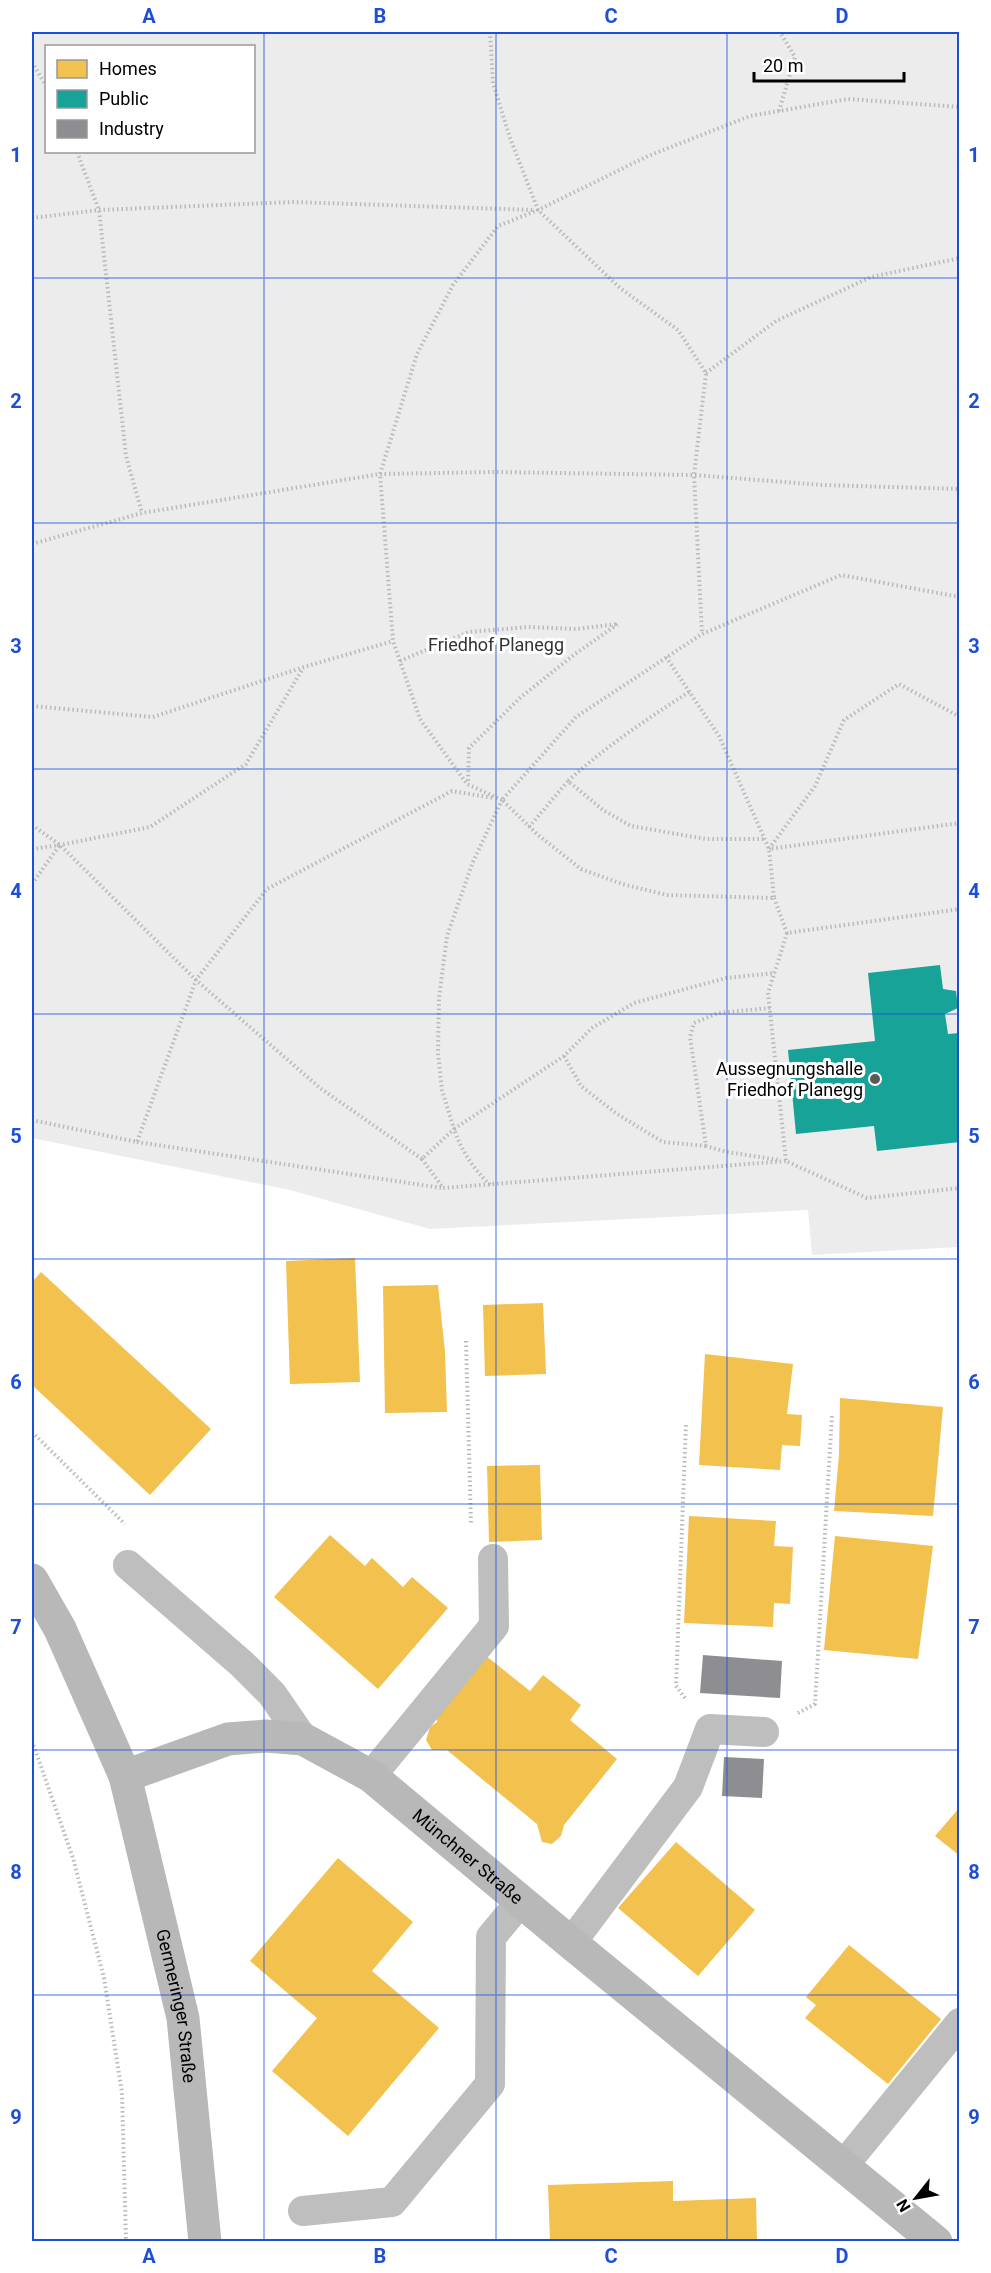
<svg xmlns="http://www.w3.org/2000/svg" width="991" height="2273" font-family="Roboto,sans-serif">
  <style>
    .green { fill: #ececec; fill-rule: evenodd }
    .homes { fill: #f2c14e }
    .public { fill: #17a398 }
    .industry { fill: #8d8d92 }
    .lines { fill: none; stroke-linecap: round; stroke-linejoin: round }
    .path { stroke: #b9b9b9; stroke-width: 4; stroke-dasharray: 1.5 3; stroke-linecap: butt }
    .lane { stroke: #bebebe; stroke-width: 30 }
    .secondary { stroke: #b8b8b8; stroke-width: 33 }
    .grid { fill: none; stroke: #1d4ed8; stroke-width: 1.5; stroke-opacity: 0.55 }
    .poi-dot { fill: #595959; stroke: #fff; stroke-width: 2 }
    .labels { text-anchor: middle; stroke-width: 6; stroke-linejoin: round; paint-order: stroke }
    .park-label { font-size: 18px; fill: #333; stroke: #fff }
    .poi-label { font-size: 18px; fill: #000; stroke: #fff; text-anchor: end }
    .street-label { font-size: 18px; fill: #000; stroke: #fff }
    .neatline { fill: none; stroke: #1d4ed8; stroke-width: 2 }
    .grid-label { font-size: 20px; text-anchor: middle; font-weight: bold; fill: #1d4ed8 }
  </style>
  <rect width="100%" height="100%" fill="#fff"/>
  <path class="green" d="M32,32H959V1247L812,1255L808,1210L430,1229L290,1190L32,1138ZM46,46H254V152H46Z"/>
  <g class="homes">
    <polygon points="355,1258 360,1382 290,1384 286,1261"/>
    <polygon points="41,1272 211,1429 150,1495 32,1385 32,1282"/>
    <polygon points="438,1285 445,1352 447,1412 385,1413 383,1286"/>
    <polygon points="543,1303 546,1374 485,1376 483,1305"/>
    <polygon points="705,1354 793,1364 787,1414 802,1415 800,1446 782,1445 780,1470 699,1465"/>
    <polygon points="840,1398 943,1407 933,1516 834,1511 839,1455"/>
    <polygon points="540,1465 542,1540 489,1542 487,1466"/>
    <polygon points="689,1516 776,1521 774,1546 793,1547 790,1604 774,1603 773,1627 684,1623"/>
    <polygon points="330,1535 365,1566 372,1558 403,1587 412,1577 448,1608 378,1689 274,1597"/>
    <polygon points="835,1536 933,1546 918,1659 824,1650"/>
    <polygon points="485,1655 530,1691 543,1675 581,1705 570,1720 617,1759 564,1825 561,1836 552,1844 542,1842 537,1824 488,1784 447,1750 432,1750 426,1740 430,1727 437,1722 437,1714"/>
    <polygon points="960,1807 960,1856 935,1836"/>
    <polygon points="676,1842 755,1910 698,1976 618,1908"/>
    <polygon points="338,1858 413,1922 372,1971 439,2028 348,2136 272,2071 317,2018 250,1961"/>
    <polygon points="849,1945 941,2019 888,2084 805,2018 816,2005 806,1997"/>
    <polygon points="673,2181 673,2201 756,2198 757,2242 550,2242 548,2185"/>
  </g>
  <polygon class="public" points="940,965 943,989 956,991 958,1008 945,1014 948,1034 960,1033 960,1142 877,1151 874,1126 796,1134 788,1050 875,1041 868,973"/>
  <g class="industry">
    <polygon points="703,1655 782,1661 780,1698 700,1693"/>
    <polygon points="724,1757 764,1759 762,1798 722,1796"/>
  </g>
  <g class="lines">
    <g class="path">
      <polyline points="490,32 493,83 510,138 538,210 620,288 678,330 706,373 694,475 702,634"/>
      <polyline points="32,62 46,86"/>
      <polyline points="779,111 795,57 780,32"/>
      <polyline points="77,152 99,210 126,456 142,513"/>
      <polyline points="32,218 99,210 293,202 534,210"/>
      <polyline points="706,373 776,321 871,277 960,258"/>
      <polyline points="32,544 142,513 380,474 494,472 694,475 822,485 960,489"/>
      <polyline points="666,657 719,736 769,849 774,898 667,895 622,884 581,869 538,835 502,800 576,717 702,634 841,575 960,597"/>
      <polyline points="400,661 469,632 528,627 576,629 618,624 575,654 521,697 469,748 468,783"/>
      <path d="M689,692C647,719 605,747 568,781L603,810L631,826L706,839H764"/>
      <polyline points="32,706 153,717 304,667 393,641"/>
      <polyline points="960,717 899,684 844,720 815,786 769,849 960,823"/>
      <polyline points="502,800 467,784 420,719 393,641 380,474 417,354 453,285 498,226 538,210 648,156 750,116 848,99 960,107"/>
      <polyline points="32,825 60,845 196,980 320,1088 422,1159 454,1129 442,1090 438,1053 439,998 447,936 472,864 502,800"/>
      <polyline points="529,827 568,781"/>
      <polyline points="32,849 60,845 150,827 246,764 303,668"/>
      <polyline points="32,884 59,846"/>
      <polyline points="774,898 787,933 960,909"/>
      <polyline points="787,933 768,993 786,1161 867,1198 960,1188"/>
      <polyline points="770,1008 718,1013 694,1023 690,1037 706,1146 727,1152 779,1160"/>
      <polyline points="564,1056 581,1086 617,1114 663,1142 706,1146"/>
      <polyline points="32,1120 137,1142 196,980 267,889 452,791 494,798"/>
      <polyline points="137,1142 442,1188"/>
      <polyline points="422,1159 443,1188 786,1161"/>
      <path d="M490,1185C473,1168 462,1152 454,1129L564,1056L592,1028L634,1003L726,978L775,973"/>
      <polyline points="466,1341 471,1523"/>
      <polyline points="32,1432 125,1524"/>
      <polyline points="685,1698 676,1686 686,1423"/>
      <polyline points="798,1713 815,1704 832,1415"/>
      <polyline points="32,1741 73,1858 104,1978 122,2093 126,2242"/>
    </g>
    <g class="lane">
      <polyline points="128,1565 242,1664 272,1694 303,1739"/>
      <polyline points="371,1776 494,1626 493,1559"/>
      <polyline points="571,1943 688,1787 710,1729 764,1732"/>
      <polyline points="843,2166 960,2023"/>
      <polyline points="303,2211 392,2202 490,2084 491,1937 521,1901"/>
    </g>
    <g class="secondary">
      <path id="s1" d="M32,1580L60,1629L125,1776L183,2018L205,2242"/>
      <path id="s2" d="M125,1776L228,1739L266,1736L303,1739L371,1776L571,1943L936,2242"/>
    </g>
  </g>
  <path class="grid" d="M264,32V2242M496,32V2242M727,32V2242M32,278H960M32,523H960M32,769H960M32,1014H960M32,1259H960M32,1504H960M32,1750H960M32,1995H960"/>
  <circle class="poi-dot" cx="875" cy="1079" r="6"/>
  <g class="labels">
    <g class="park-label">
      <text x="496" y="651">Friedhof Planegg</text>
    </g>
    <g class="poi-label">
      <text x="863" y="1075">Aussegnungshalle<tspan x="863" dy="21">Friedhof Planegg</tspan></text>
    </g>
    <g class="street-label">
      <text dy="6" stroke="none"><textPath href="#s2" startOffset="388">Münchner Straße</textPath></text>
      <text dy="6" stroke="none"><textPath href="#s1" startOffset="453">Germeringer Straße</textPath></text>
    </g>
  </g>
  <rect width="991" height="2273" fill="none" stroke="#ffffff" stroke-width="66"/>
  <rect x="45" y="45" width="210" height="108" fill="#ffffff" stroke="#999999" stroke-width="1.5"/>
  <rect x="57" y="60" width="30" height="18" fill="#f2c14e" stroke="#999999" stroke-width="1.5"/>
  <text x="99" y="75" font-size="18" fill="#000000">Homes</text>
  <rect x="57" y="90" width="30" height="18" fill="#17a398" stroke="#999999" stroke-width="1.5"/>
  <text x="99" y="105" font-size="18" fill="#000000">Public</text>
  <rect x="57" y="120" width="30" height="18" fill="#8d8d92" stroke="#999999" stroke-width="1.5"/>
  <text x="99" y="135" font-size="18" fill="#000000">Industry</text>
  <g transform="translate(916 2198) rotate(239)" stroke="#ffffff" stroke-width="4.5" paint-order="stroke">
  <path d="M0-4.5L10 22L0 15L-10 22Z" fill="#000000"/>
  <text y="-9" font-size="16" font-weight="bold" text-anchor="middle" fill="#000000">N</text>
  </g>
  <path d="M754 72v9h150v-9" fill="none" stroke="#000000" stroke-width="3"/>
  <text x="763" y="72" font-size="18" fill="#000000" stroke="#ffffff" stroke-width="4.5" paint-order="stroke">20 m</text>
  <rect x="33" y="33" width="925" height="2207" class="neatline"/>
  <g class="grid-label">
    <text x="149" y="23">A</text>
    <text x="380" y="23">B</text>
    <text x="611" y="23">C</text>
    <text x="842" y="23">D</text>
    <text x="16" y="162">1</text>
    <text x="974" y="162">1</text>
    <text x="16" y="408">2</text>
    <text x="974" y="408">2</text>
    <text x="16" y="653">3</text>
    <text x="974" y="653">3</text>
    <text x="16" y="898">4</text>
    <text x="974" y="898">4</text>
    <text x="16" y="1143">5</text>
    <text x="974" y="1143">5</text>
    <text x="16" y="1389">6</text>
    <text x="974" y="1389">6</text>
    <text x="16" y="1634">7</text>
    <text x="974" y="1634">7</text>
    <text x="16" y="1879">8</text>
    <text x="974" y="1879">8</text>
    <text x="16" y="2124">9</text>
    <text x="974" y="2124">9</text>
    <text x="149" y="2263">A</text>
    <text x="380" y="2263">B</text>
    <text x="611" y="2263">C</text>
    <text x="842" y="2263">D</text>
  </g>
</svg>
